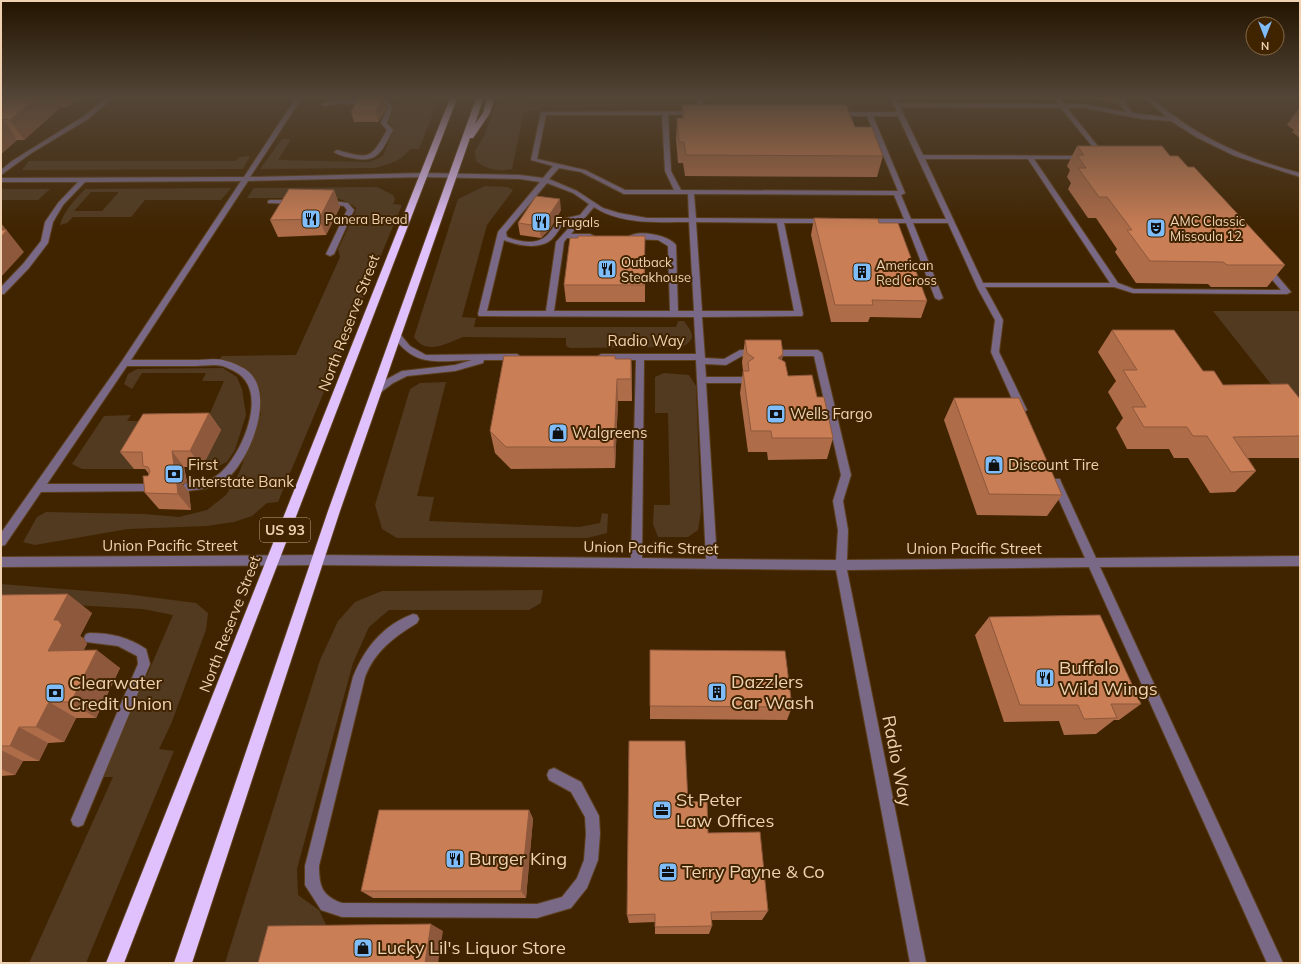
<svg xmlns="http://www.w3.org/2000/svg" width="1301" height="964" font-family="Mulish,sans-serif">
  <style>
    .green { fill: #513a20; fill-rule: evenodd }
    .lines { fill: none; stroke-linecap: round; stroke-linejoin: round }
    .minor-casing { stroke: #5c401c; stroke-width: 2 }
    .highway-casing { stroke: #5c401c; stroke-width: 2 }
    .minor { fill: #796986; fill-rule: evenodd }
    .highway { fill: #e1c1fd; fill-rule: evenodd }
    .wall { fill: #ae6c49 }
    .shaded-wall { fill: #8d583c }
    .building { fill: #ca7e55; stroke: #8d583c }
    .labels { text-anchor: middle; stroke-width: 4; stroke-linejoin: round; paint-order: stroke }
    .far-poi-label { font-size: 13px; fill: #f0d2b2; stroke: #402400; text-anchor: start }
    .shield { fill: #402400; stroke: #bb9e7d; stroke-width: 1 }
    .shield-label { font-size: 14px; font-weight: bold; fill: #f0d2b2 }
    .street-label { font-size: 15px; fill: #f0d2b2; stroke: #402400 }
    .poi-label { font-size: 15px; fill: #f0d2b2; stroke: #402400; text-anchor: start }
    .near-poi-label { font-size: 18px; fill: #f0d2b2; stroke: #402400; text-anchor: start }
    .near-street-label { font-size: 18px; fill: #f0d2b2; stroke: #402400 }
  </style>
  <rect width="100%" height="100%" fill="#402400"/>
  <g class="green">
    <path d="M309,96H440L419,149H410C401,161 390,164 375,168L260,169L282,139H291L278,160L370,162L383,156L394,129L389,121L394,105L393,102L385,99H308Z"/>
    <path d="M499,96L532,97L531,102H682L683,97H694L695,102L681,106H540L538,111H524L512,169C497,172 488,170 476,161L475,151L484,136Z"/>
    <polygon points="871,96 885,97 889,106 711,106 709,97 739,97 741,101 872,101"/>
    <polygon points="250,156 243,169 22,170 29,161 235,161 240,157"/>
    <path d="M485,186L507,187L513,190L487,225L462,317L476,318L474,327H676L678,321H684C693,333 697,339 682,347L570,348L566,346V338L463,337C448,343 426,356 414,337L456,205L458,199Z"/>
    <path d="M377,187L393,195L395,199L393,204L402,205L278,502L267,503L252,516L234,522L207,526L128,529L35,545L23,542L37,517L46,512L144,514L179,517L207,510L226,495L239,473L261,414L260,389L245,368L220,359L222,356L296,355L340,257L338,249L355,213L356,208C349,202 344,200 335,198H247L254,188Z"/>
    <path d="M231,188L221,200H145L131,217H73L67,223L60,225C64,210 75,200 85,189ZM91,192H118V193L102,211H74Z"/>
    <polygon points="1,189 50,189 38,200 1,200"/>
    <polygon points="1213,311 1300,311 1300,421"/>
    <polygon points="223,368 237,377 242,389 246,415 235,450 227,462 216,467 202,467 220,430 191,430 199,413 210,413 224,381 202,381 206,373 142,373 132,389 124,384 128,374 137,369"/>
    <polygon points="664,373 689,375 696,386 701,512 698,530 688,537 658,537 653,524 654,505 670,505 668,413 655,413 655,377"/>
    <polygon points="446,382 417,496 434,497 429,521 579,527 600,523 602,513 608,514 607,533 587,538 397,538 382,529 375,505 410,389 420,383"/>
    <polygon points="131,415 127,421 178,421 156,431 134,469 82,469 72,464 104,416"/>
    <polygon points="1,584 126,594 196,603 208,613 206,630 171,724 159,749 174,751 86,963 29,963 113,777 103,777 173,615 143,609 21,602 1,608"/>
    <polygon points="543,590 541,603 529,610 389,610 369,627 353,663 297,869 298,895 319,910 330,933 281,963 225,963 320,660 338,621 355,602 382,591"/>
  </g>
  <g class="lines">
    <g class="minor-casing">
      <g id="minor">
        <polygon points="109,96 116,96 88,119 30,154 1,175 1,170 12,161 84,116"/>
        <path d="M297,96H303L250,177L424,173L520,175L543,178L553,166L531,160L541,112L695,111L697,112V114L668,115L671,171L681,190L898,191L867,116H837L834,114L837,112H897L889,96H895L898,103L1058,104L1052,96H1058L1065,104H1084L1126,112L1120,105L1119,100L1111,96L1124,98L1126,105L1133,113L1166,117L1143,96H1150C1193,136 1244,158 1300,173V177L1235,156L1196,137L1171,121L1142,119L1084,108H1067L1105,155V157H1101L1061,108L900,107L923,155L1087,156V158L1085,159H1034L1118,283L1134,289L1281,290L1262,268L1266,266H1269L1291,292L1287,294L1133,293L1114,287H985L1003,320L999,352L1027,410L1022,413L1017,410L991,352L995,320L978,289L948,223H913L943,298L939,300L935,298L906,223H865L861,221L865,219H904L894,195L694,194L696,218L827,219L831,221L827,223H784L803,314L802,316L702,317L705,358L724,359L740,350H818L822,353L851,475L843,501L848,530L847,560L1085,558L1051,482L1052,479H1060L1061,482L1096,558L1300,556V566L1100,567L1283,963H1267L1089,567L847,570L926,963H910L836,570L318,565L1,567V557L318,555L631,558L636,360H601L597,357L601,354H696L694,317L479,316L478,314L498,232L540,182L520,179L424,177L248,181L131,360C154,360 176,360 198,360C207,360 218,358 226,361C232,362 240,366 245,369C279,391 249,465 223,482C213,489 200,489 188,491L184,490L183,487L184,484C196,480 209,483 219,474C242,455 271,389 234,371C230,369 226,367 223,366C214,364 204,366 195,366C172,366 150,366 127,366L47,484H157L161,485L162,488L161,491L41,492L5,545L1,546V533L122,361L241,181L85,182L63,205L53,222L48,243L29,268L4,294H1V287L23,264L41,241L45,222L58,203L78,182H1V178L244,177ZM546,115H662L665,171L674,190H625L585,170L537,159ZM873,116H898L946,219H911L901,195L905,193ZM925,159H1028L1110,283H983ZM559,168L581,172L624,194H688L689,218H647L619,213L603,208L577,191L549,179ZM547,183L573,193L589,204L580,215L558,220C555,224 553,229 549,233C539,246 520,242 507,237L506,232ZM594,207C621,225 658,222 689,222L694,311H678L676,245C668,235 638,229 628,237L632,239L658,240L668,246L670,311H554L564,242L567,238H593L594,236L590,234H571ZM576,220L556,242L546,311H487L504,240C518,246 540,250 552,239C557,234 560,228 563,223ZM696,222L777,223L794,311H702ZM742,356H814L841,475L833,501L838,530L836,560L717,559L706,383H745L749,380L745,377H706L705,364L726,365ZM644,360H696L706,559L642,558Z"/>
        <polygon points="697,96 703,96 703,114 698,113"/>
        <path d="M336,100H387L393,106L387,123L393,130C382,150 379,164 352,158C346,157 338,155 334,152L337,150C370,159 370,160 387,130L381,123L388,107L385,104H336L324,106L321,104Z"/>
        <polygon points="270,200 294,200 297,202 294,204 268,203 268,201"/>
        <polygon points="326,200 348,203 354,210 334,254 330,256 326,254 347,210 344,206 324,203 324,201"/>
        <path d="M397,333L400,334L410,346L426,355L517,354L521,357L517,360H484L483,363L455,371L407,376L393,383L380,393H374L373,391L374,389L387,379L402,371L455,365L472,360C438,361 415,368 393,336Z"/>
        <path d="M413,614L417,615L419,619L417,623C394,637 375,651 365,677L319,866C319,886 322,896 342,903L537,904L562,897L577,878L584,860L586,834L585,817L571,792L549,780L547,775L549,770L554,768L581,782L599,816L600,834L598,860L587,888L571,908L537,918L342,917L321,910L305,885V866L353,677C364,649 383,625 413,614Z"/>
        <path d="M90,633C111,633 128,637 146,649L150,664L83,825L78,827L73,825L71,820L138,664L137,656L118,646L86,642L84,638L86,634Z"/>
      </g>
    </g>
    <g class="highway-casing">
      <g id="highway">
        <polygon points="451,96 458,96 124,963 106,963"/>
        <polygon points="477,96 484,96 475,124 483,113 488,96 495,96 490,113 473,138 470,138 340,511 192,963 174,963 328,511"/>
      </g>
    </g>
    <use href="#minor" class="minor"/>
    <use href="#highway" class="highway"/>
  </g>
  <g class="wall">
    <polygon points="1,96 85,96 80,101 75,101 68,107 61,107 24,140 17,140 1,154"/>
    <polygon points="1092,96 1121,96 1118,103 1093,99"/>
    <polygon points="682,105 855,127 883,156 877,177 685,176 683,163 678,163 676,139 677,118 682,118"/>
    <polygon points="1300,106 1300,138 1292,132 1294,130 1287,125"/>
    <polygon points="386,109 378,122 354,122 351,112"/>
    <polygon points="1077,146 1170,156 1188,167 1285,265 1267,287 1211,287 1208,284 1136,283 1115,252 1117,249 1096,218 1088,218 1068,189 1071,183 1067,177 1070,170 1067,166"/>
    <polygon points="334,190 340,207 326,235 278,237 270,220"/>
    <polygon points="561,210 550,229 541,238 520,235 518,223"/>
    <polygon points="814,218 879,223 927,301 921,318 870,317 868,322 831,322 811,235"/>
    <polygon points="645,236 645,302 566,302 564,285"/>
    <polygon points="1112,330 1203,371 1223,385 1300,399 1300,458 1248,458 1256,471 1235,492 1210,493 1188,458 1174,458 1169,449 1127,449 1116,428 1123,418 1108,392 1116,381 1098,352"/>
    <polygon points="745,340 783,354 782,360 788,376 817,397 833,438 827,459 768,460 767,452 748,452 740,393 743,371 742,362"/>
    <polygon points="615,359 631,359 632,381 632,401 618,401 615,468 511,469 495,453 490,431"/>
    <polygon points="954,398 1062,495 1047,516 977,515 944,420"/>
    <polygon points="209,413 221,430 202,467 184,467 187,482 183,484 182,484 189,492 191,510 159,509 145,493 149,474 145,469 134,469 120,452"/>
    <polygon points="1,595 92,613 80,636 83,638 87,644 83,650 120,668 96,718 76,718 64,742 48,743 39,761 23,761 15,775 1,776"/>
    <polygon points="989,617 1141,704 1119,720 1114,720 1096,734 1064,735 1059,721 1004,722 975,635"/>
    <polygon points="650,650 792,707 787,720 650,719"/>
    <polygon points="688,802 708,833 768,911 762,920 712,920 712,926 709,934 655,934 655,922 629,923 627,915"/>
    <polygon points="529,810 533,819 526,898 373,898 361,891"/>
  </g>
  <g class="shaded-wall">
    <polygon points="38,96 55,96 61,107 24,140 10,120"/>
    <polygon points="62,96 72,96 75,101 68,107"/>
    <polygon points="77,96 85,96 80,101"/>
    <polygon points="383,98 386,109 378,122 375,112"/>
    <polygon points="3,119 17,140 1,154 1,121"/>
    <polygon points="334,190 340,207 326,235 319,219"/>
    <polygon points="560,199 561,210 550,229 541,238 539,226"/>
    <polygon points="1,223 24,252 1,277"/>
    <polygon points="783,354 779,376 778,358"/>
    <polygon points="631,359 632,381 632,401 631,379"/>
    <polygon points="617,379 618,401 615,468 614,447"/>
    <polygon points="209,413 221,430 202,467 190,451"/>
    <polygon points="172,451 184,467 187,482 183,484 182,484 189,492 191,510 178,494 168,471"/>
    <polygon points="68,594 92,613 80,636 83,638 87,644 74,669 48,651 54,620"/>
    <polygon points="97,650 120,668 96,718 71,702"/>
    <polygon points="49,702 76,718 64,742 36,727"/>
    <polygon points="19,727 48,743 39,761 10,746"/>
    <polygon points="1,750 23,761 15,775 1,769"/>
    <polygon points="529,810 533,819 526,898 521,891"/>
    <polygon points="431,924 443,931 438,963 425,963"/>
  </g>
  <g class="building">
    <polygon points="1,96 38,96 10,120 3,119 1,121"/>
    <polygon points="360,96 382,96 383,98 375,112 351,112"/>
    <polygon points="682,105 846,105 855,127 872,127 883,156 686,155 684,142 679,142 677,118 684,118"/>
    <polygon points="1077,146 1162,146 1170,156 1178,156 1188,167 1194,167 1285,265 1227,265 1223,262 1150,261 1127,230 1132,230 1107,197 1099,197 1078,168 1086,168 1077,155 1084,155"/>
    <polygon points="289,189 334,190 319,219 270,220"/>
    <polygon points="536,196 560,199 548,217 539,226 518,223"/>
    <polygon points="814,218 878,219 879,223 898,223 927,301 872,300 873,305 835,305"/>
    <polygon points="1,230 7,230 1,237"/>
    <polygon points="578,236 645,236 644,285 564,285 570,238 578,238"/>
    <polygon points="1112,330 1174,330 1203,371 1214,371 1223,385 1288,384 1300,399 1300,436 1233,437 1256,471 1231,472 1207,436 1193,436 1187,427 1144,427 1132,407 1146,407 1123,370 1137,370"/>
    <polygon points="745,340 781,340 783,354 778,358 785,362 788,376 812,375 817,397 824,397 833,438 772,438 771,431 751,431 743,371 749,371 748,362 754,358 747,353"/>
    <polygon points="504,356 615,356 615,359 631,359 631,379 617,379 614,447 506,447 490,431"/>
    <polygon points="954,398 1019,398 1062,495 989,494"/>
    <polygon points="209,413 190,451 172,451 174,465 169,467 168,471 170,475 176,476 178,494 145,493 143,476 148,476 150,471 148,467 143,466 142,452 120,452 143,414"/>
    <polygon points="68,594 54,620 58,620 62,625 48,651 97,650 71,702 49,702 36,727 19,727 10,746 1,746 1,595"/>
    <polygon points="1100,615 1141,704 1111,704 1117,718 1084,719 1078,705 1020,705 989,617"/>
    <polygon points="650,650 785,651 792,707 650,706"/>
    <polygon points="629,741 685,741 688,802 707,801 708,833 760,832 768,911 711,912 712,926 655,927 655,914 627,915"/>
    <polygon points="379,810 529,810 521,891 361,891"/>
    <polygon points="431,924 425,963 258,963 268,926"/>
  </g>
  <linearGradient id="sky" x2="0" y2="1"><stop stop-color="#231400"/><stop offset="0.42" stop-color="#534537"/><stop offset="1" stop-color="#534537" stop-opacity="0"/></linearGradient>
  <rect width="1301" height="231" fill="url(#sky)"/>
  <defs>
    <g id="restaurant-square" transform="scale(1)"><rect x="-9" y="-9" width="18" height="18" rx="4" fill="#7fbdfa" stroke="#402400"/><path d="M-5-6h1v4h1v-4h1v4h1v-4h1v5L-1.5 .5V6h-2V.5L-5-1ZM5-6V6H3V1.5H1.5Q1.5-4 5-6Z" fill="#111"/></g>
    <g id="theatre-square" transform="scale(1)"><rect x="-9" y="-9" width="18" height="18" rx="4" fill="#7fbdfa" stroke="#402400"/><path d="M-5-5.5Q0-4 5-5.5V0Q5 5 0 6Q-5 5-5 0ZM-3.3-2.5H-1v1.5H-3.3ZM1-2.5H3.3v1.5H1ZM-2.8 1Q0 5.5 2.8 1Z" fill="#111"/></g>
    <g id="building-square" transform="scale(1)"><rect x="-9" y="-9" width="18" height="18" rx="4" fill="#7fbdfa" stroke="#402400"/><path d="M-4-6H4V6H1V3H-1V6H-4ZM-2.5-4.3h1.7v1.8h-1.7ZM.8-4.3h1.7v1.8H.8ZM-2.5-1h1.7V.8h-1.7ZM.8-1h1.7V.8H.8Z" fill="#111"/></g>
    <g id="bank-square" transform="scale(1)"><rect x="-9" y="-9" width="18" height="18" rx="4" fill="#7fbdfa" stroke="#402400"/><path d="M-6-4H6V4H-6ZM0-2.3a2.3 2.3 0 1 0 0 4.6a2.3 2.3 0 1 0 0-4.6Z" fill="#111"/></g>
    <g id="shop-square" transform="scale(1)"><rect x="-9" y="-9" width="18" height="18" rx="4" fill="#7fbdfa" stroke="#402400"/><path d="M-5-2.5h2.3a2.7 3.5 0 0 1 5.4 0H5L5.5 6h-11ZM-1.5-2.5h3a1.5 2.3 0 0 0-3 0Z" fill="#111"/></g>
    <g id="office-square" transform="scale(1)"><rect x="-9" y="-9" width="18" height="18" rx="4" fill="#7fbdfa" stroke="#402400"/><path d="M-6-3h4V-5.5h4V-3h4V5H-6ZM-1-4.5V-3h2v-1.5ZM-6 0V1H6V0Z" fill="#111"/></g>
  </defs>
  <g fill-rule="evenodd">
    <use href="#restaurant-square" x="311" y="219"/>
    <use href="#restaurant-square" x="541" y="222"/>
    <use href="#theatre-square" x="1156" y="228"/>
    <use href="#restaurant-square" x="607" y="269"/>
    <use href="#building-square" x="862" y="272"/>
    <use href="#bank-square" x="776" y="414"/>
    <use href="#shop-square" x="558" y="433"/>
    <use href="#shop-square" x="994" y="465"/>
    <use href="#bank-square" x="174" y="474"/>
    <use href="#restaurant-square" x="1045" y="678"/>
    <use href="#building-square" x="717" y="692"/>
    <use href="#bank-square" x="55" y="693"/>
    <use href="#office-square" x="662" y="810"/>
    <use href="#restaurant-square" x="455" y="859"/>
    <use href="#office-square" x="668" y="872"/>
    <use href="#shop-square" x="363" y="948"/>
  </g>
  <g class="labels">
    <g class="far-poi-label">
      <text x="325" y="224">Panera Bread</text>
      <text x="1170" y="226">AMC Classic<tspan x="1170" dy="15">Missoula 12</tspan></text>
      <text x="555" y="227">Frugals</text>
      <text x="621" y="267">Outback<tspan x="621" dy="15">Steakhouse</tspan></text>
      <text x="876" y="270">American<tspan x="876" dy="15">Red Cross</tspan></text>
    </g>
    <rect class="shield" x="260" y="518" width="50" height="24" rx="3"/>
    <g class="shield-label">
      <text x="285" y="535">US 93</text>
    </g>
    <g class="street-label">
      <text transform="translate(349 323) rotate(-69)" y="5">North Reserve Street</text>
      <text x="646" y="346">Radio Way</text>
      <text x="170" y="551">Union Pacific Street</text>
      <text transform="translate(651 548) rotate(1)" y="5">Union Pacific Street</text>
      <text x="974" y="554">Union Pacific Street</text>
      <text transform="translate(230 624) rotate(-69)" y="5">North Reserve Street</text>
    </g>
    <g class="poi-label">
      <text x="790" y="419">Wells Fargo</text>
      <text x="572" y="438">Walgreens</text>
      <text x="188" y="470">First<tspan x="188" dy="17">Interstate Bank</tspan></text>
      <text x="1008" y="470">Discount Tire</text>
    </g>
    <g class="near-poi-label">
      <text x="1059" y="674">Buffalo<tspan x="1059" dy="21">Wild Wings</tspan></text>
      <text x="731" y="688">Dazzlers<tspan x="731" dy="21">Car Wash</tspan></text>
      <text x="69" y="689">Clearwater<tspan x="69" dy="21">Credit Union</tspan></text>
      <text x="676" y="806">St Peter<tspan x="676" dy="21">Law Offices</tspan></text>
      <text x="469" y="865">Burger King</text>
      <text x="682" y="878">Terry Payne &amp; Co</text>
      <text x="377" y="954">Lucky Lil's Liquor Store</text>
    </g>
    <g class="near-street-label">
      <text transform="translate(897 761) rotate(79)" y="6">Radio Way</text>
    </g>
  </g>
  <rect width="1301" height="964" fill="none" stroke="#f0d2b2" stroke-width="4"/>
  <g transform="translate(1265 36) rotate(180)"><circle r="19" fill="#402400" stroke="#866a47"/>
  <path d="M0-3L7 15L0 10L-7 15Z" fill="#7fbdfa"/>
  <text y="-6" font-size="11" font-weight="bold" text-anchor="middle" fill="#f0d2b2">N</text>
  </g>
</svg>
